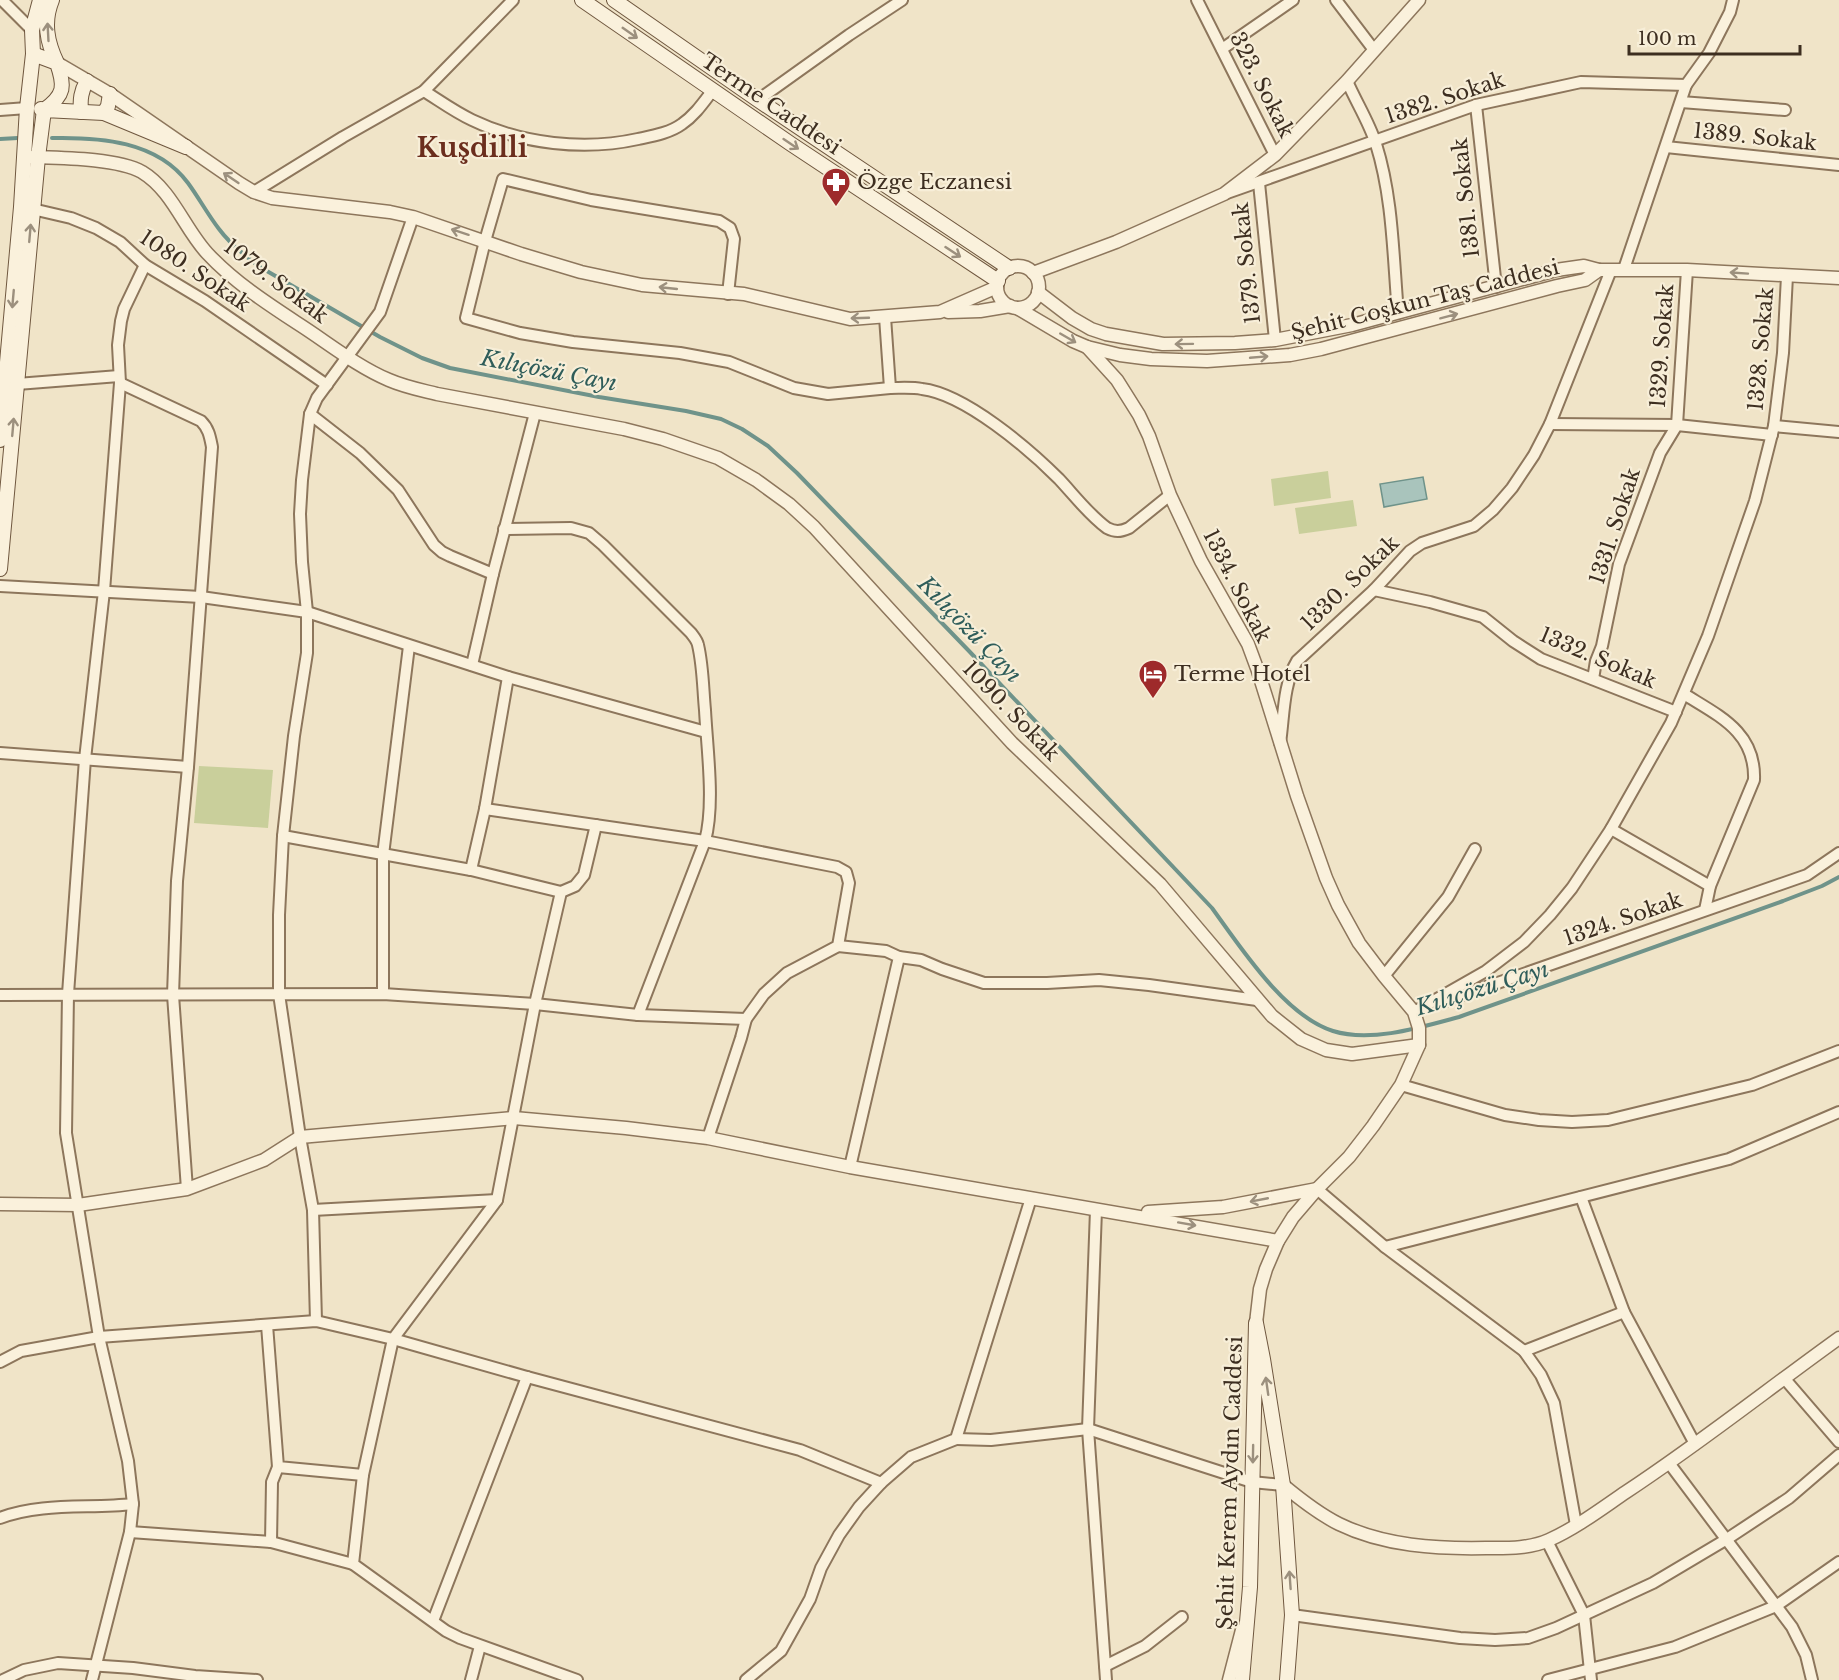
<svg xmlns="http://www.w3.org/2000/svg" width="1839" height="1680" font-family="'Libre Baskerville',serif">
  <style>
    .green { fill: #c9cf9b }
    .water { fill: #a9c4bc; stroke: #6f938a; stroke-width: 1.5 }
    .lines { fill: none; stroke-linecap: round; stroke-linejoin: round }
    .stream { stroke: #6f938a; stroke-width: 4 }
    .minor-casing { stroke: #8d765c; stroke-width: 14 }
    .tertiary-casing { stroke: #8d765c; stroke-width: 15 }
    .secondary-casing { stroke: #6f573f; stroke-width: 16 }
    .minor { stroke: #faf1dc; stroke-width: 10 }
    .tertiary { stroke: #faf1dc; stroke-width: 12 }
    .secondary { stroke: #faf1dc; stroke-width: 14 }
    .oneway { stroke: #9c907e }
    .labels { text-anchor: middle; stroke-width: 4.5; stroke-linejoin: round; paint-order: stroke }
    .street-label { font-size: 21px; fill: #3d2e20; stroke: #f7eed8 }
    .poi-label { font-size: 21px; fill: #3d2e20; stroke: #f7eed8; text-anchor: start }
    .water-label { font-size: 22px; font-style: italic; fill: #2f5d5a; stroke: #f7eed8 }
    .district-label { font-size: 27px; font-weight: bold; fill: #6b2e1e; stroke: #f7eed8 }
  </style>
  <rect width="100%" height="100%" fill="#f0e4c8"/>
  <g class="green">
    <polygon points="1328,471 1331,498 1274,506 1271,479"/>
    <polygon points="1353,500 1357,526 1299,534 1295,508"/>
    <polygon points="199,766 273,770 268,828 194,823"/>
  </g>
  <polygon class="water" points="1423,477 1427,499 1384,507 1380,484"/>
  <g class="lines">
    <g class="stream">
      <path d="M52,138C100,137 157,141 188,183C199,198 208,215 219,229C230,244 245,256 260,267L380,337L422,358L450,368L599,397L686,411L721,419L742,429L768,446L797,473L969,651L1212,908C1241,948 1285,1016 1333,1031C1371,1043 1422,1027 1459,1017L1783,901L1822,886L1839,877"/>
      <polyline points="0,139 18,138"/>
    </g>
    <g class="minor-casing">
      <g id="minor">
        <polyline points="2,0 32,30"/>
        <polyline points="1197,0 1275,155"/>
        <polyline points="1336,0 1374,50"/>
        <polyline points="1222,49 1293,0"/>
        <path d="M1347,81C1356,102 1369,122 1376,144C1393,198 1393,256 1398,313"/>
        <path d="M424,91C440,101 455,112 472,120C522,144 584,151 638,139C652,136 670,133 682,124C695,115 703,103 713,90"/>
        <polyline points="758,100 849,35 902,0"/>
        <polyline points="1681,102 1785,110"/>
        <polyline points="1476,105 1496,287"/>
        <polyline points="0,110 27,108"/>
        <polyline points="1666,147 1839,165"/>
        <polyline points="1259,183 1275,340"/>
        <polyline points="254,192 343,137 424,91 513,0"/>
        <polyline points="1227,193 1476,105 1581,82 1686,85"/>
        <polyline points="28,208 71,218 96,228 120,242 145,265 205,301 327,385"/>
        <polyline points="1624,269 1686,85 1709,53 1730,12 1733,0"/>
        <polyline points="728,294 734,239 730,228 719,221 591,200 503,179 485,241 466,318 520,333 573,342 680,353 729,362 794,388 828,394 890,388"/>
        <path d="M885,317L890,388C901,388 912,387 922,389C965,394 1029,449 1059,479C1074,495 1089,515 1107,528C1115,532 1120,532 1129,528L1170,495"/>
        <path d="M120,383L201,421C209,429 210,437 212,447L188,767L177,881L173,995L187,1189"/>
        <polyline points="17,384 119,376"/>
        <polyline points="310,414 360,453 398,490 434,545 442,552 450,556 493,574"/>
        <polyline points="1550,424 1677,425 1772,435"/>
        <polyline points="1774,426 1839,432"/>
        <path d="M504,529L571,528L589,533L603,545L691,633C694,637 697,640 698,645C703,666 703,689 705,710C707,749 715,804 705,841L638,1015"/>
        <polyline points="0,586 201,597 307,612 508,677 706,732"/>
        <polyline points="1374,590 1430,602 1483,617 1513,641 1541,659 1676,712"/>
        <polyline points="472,665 493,574 535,413"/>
        <polyline points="1593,679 1596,661 1602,646 1619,564 1660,453 1677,425 1687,270"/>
        <path d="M1684,694C1719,716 1756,732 1754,780L1710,886L1705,910"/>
        <path d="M1280,743C1284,716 1283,684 1297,661L1374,590L1410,551L1422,543L1474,526L1493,510L1512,488L1534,455L1550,424L1611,270"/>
        <polyline points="0,753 188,767"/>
        <polyline points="485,809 705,841 837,867 846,872 849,883 838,946 787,973 764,994 746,1019 741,1038 708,1138"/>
        <polyline points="1611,829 1710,886"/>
        <polyline points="283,836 471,870 561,892"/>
        <polyline points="471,870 485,809 508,677"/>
        <polyline points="838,946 886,951 899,957 850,1167"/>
        <polyline points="899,957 921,960 942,969 984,983 1047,983 1099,980 1149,985 1257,1000"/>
        <polyline points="1384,976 1448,897 1475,849"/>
        <polyline points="383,994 383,855 409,646"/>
        <polyline points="0,995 383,994 535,1004 638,1015 746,1019"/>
        <polyline points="1443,1002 1807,875 1839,853"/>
        <polyline points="1414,1012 1486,971 1524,942 1550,915 1572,888 1611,829 1671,723 1708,636 1755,501 1774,426 1783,353 1787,276"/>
        <polyline points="1401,1085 1505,1115 1539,1120 1572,1122 1608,1120 1752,1085 1839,1051"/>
        <polyline points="1317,1189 1385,1247 1524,1351 1541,1375 1554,1403 1576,1525"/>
        <polyline points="1581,1197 1624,1312 1695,1444"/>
        <polyline points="313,1210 497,1200"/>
        <polyline points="1096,1210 1088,1429 1106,1680"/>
        <polyline points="1385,1247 1729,1159 1839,1112"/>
        <polyline points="316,1321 313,1210 300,1137 279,994 279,915 283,836 294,736 307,653 307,612 302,562 300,514 302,480 310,414 317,398 380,312 413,217"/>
        <polyline points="267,1325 278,1467 363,1475"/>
        <polyline points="1524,1351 1624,1312"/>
        <polyline points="0,1362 21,1351 99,1337 316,1321 393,1339 527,1377 800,1450 881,1483"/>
        <polyline points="1784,1378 1839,1442"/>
        <polyline points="956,1439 991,1440 1088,1429 1252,1482 1283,1485"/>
        <polyline points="1669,1463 1792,1627 1806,1655 1812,1680"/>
        <path d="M0,1518C42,1502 89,1509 133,1504"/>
        <polyline points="130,1532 271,1542 353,1564"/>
        <polyline points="1547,1541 1584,1615 1591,1680"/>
        <polyline points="271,1542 272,1482 278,1467"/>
        <polyline points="1292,1615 1460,1638 1495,1640 1528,1638 1556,1628 1653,1583 1727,1539 1789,1498 1839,1455"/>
        <polyline points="433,1621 527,1377"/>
        <polyline points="1105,1666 1145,1646 1182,1617"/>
        <polyline points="3,1680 24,1670 58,1663 133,1668 195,1676 257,1680"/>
        <polyline points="92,1680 130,1532 133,1504 128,1461 99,1337 66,1133 68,994 85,759 104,591 120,383 118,345 121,321 124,309 145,265"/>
        <polyline points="471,1680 480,1646"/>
        <polyline points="577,1680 460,1638 446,1631 353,1564 363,1475 393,1339 497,1200 535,1004 561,892 575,886 584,875 596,825"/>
        <polyline points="746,1680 781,1651 810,1599 821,1568 839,1535 859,1507 881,1483 911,1457 956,1439 1031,1198"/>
        <polyline points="1548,1680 1675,1647 1776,1606 1839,1562"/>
      </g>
    </g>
    <g class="tertiary-casing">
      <g id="tertiary">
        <polyline points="57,63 110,94 239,183 254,192 272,198 390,212 413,217 521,254 581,272 642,285 744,294 850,319 940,312 997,287"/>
        <path d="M30,157C59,158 117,158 142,172C172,190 184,228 207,253C233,281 265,302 297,323C327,342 356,366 389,380C405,387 421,390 437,394L624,429L663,439L718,458L756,480L789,504L814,527L1012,743L1160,884L1272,1016L1301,1039L1326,1050L1352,1054L1419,1045"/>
        <circle cx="1018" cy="287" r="21"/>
        <polyline points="1033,273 1116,242 1224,194 1275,155 1347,81 1419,0"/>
        <polyline points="1038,292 1072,318 1091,329 1106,334 1163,344 1235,343 1275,340 1352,325 1556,270 1584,266 1599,270 1687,270 1839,278"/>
        <polyline points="1017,308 1073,341 1087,347 1120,355 1151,359 1207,361 1290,355 1321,349 1557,286 1585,280 1599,270"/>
        <polyline points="948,312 980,311 1010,306"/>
        <polyline points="1087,347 1117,380 1139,415 1149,436 1170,495 1201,561 1248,644 1258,671 1297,796 1326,878 1338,905 1359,943 1384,976 1414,1012 1419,1028 1419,1045 1401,1085 1373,1126 1349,1157 1317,1189 1293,1217 1278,1241 1266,1269 1260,1289 1256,1323"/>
        <polyline points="0,1204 78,1205 187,1189 264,1160 300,1137 514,1118 626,1128 708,1138 850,1167 1278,1241"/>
        <polyline points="1148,1212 1223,1207 1317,1189"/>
        <path d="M1283,1485C1301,1500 1319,1514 1339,1524C1384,1546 1437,1549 1486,1548C1506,1548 1529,1549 1549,1540C1576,1528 1601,1509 1626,1492C1699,1444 1768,1389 1839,1338"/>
        <polyline points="1229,1680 1242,1630"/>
      </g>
    </g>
    <g class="secondary-casing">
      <g id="secondary">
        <path d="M52,0C43,22 47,42 57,63"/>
        <polyline points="582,0 791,144 998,281"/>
        <polyline points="614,0 758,100 1009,268"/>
        <path d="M33,54L57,63C65,86 65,95 44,110L41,109"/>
        <path d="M81,112C80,99 81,91 87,81"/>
        <polyline points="104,113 108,106 110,94"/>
        <polyline points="0,440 21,207 27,108 33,54 32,30 40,0"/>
        <polyline points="0,569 38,157 44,110 104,113 186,147"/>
        <polyline points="1242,1680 1250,1587 1256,1323 1263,1359 1283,1485 1292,1615 1287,1680"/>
      </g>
    </g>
    <use href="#minor" class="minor"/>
    <use href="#tertiary" class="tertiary"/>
    <use href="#secondary" class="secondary"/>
  </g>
  <defs><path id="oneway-shaft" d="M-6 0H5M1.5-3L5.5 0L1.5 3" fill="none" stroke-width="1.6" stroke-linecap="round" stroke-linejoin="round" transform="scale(1.5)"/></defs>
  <g class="oneway">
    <use href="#oneway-shaft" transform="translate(48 32) rotate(-93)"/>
    <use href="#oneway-shaft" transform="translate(630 33) rotate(35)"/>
    <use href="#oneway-shaft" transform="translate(791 144) rotate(34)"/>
    <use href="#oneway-shaft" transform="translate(231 178) rotate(-146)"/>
    <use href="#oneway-shaft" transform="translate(460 232) rotate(-162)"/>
    <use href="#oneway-shaft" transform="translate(30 233) rotate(-85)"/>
    <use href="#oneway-shaft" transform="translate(953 252) rotate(33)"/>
    <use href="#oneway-shaft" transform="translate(1739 273) rotate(-176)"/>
    <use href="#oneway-shaft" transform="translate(668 288) rotate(-174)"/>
    <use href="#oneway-shaft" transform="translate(13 299) rotate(95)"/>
    <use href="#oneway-shaft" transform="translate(1449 316) rotate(-15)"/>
    <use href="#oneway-shaft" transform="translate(860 318) rotate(178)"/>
    <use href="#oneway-shaft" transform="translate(1068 338) rotate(30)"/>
    <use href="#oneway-shaft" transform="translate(1184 344) rotate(179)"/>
    <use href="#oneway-shaft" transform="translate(1259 357) rotate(-5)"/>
    <use href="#oneway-shaft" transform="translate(13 427) rotate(-85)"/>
    <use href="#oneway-shaft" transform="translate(1259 1200) rotate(169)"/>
    <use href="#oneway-shaft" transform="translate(1187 1224) rotate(10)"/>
    <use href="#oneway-shaft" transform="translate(1267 1386) rotate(-98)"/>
    <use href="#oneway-shaft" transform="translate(1253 1454) rotate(91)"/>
    <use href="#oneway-shaft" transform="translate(1290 1580) rotate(-94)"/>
  </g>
  <defs>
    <g id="pharmacy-pin" transform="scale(1.5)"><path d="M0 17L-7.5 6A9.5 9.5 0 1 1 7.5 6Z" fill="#9e2a2b" stroke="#f7eed8"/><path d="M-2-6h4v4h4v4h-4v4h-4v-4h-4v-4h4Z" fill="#fff"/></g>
    <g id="hotel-pin" transform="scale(1.5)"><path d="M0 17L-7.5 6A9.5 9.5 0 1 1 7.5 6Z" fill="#9e2a2b" stroke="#f7eed8"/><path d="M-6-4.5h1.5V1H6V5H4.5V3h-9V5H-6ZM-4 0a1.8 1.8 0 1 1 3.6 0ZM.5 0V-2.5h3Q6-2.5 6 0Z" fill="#fff"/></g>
  </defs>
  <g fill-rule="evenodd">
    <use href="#pharmacy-pin" x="836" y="182"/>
    <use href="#hotel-pin" x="1153" y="674"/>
  </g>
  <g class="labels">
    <g class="street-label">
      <text transform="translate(1262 85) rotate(63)" y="7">323. Sokak</text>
      <text transform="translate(1445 98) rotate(-18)" y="7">1382. Sokak</text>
      <text transform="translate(771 104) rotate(34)" y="7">Terme Caddesi</text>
      <text transform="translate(1755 137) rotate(6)" y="7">1389. Sokak</text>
      <text transform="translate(1466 198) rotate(-96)" y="7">1381. Sokak</text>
      <text transform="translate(1247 263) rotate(-96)" y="7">1379. Sokak</text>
      <text transform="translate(195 271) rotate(34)" y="7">1080. Sokak</text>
      <text transform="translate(276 281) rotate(37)" y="7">1079. Sokak</text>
      <text transform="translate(1425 300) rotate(-14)" y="7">Şehit Coşkun Taş Caddesi</text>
      <text transform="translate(1662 346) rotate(-86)" y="7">1329. Sokak</text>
      <text transform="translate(1761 349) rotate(-85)" y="7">1328. Sokak</text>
      <text transform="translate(1615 526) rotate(-72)" y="7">1331. Sokak</text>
      <text transform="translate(1350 583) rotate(-44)" y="7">1330. Sokak</text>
      <text transform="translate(1237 586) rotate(63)" y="7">1334. Sokak</text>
      <text transform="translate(1598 658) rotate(23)" y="7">1332. Sokak</text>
      <text transform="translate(1011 711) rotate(46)" y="7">1090. Sokak</text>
      <text transform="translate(1623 919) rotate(-19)" y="7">1324. Sokak</text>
      <text transform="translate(1230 1483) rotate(-88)" y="7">Şehit Kerem Aydın Caddesi</text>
    </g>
    <g class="poi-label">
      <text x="857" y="189">Özge Eczanesi</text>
      <text x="1174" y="681">Terme Hotel</text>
    </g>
    <g class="water-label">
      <text transform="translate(549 370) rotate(11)" y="8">Kılıçözü Çayı</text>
      <text transform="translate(970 629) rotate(46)" y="8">Kılıçözü Çayı</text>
      <text transform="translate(1482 988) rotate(-17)" y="8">Kılıçözü Çayı</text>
    </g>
    <g class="district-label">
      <text x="472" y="157">Kuşdilli</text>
    </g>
  </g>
  <path d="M1629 45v9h171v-9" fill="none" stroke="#3d2e20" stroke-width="3"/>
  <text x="1638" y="45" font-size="18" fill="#3d2e20" stroke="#f7eed8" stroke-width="4.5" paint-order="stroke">100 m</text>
</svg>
